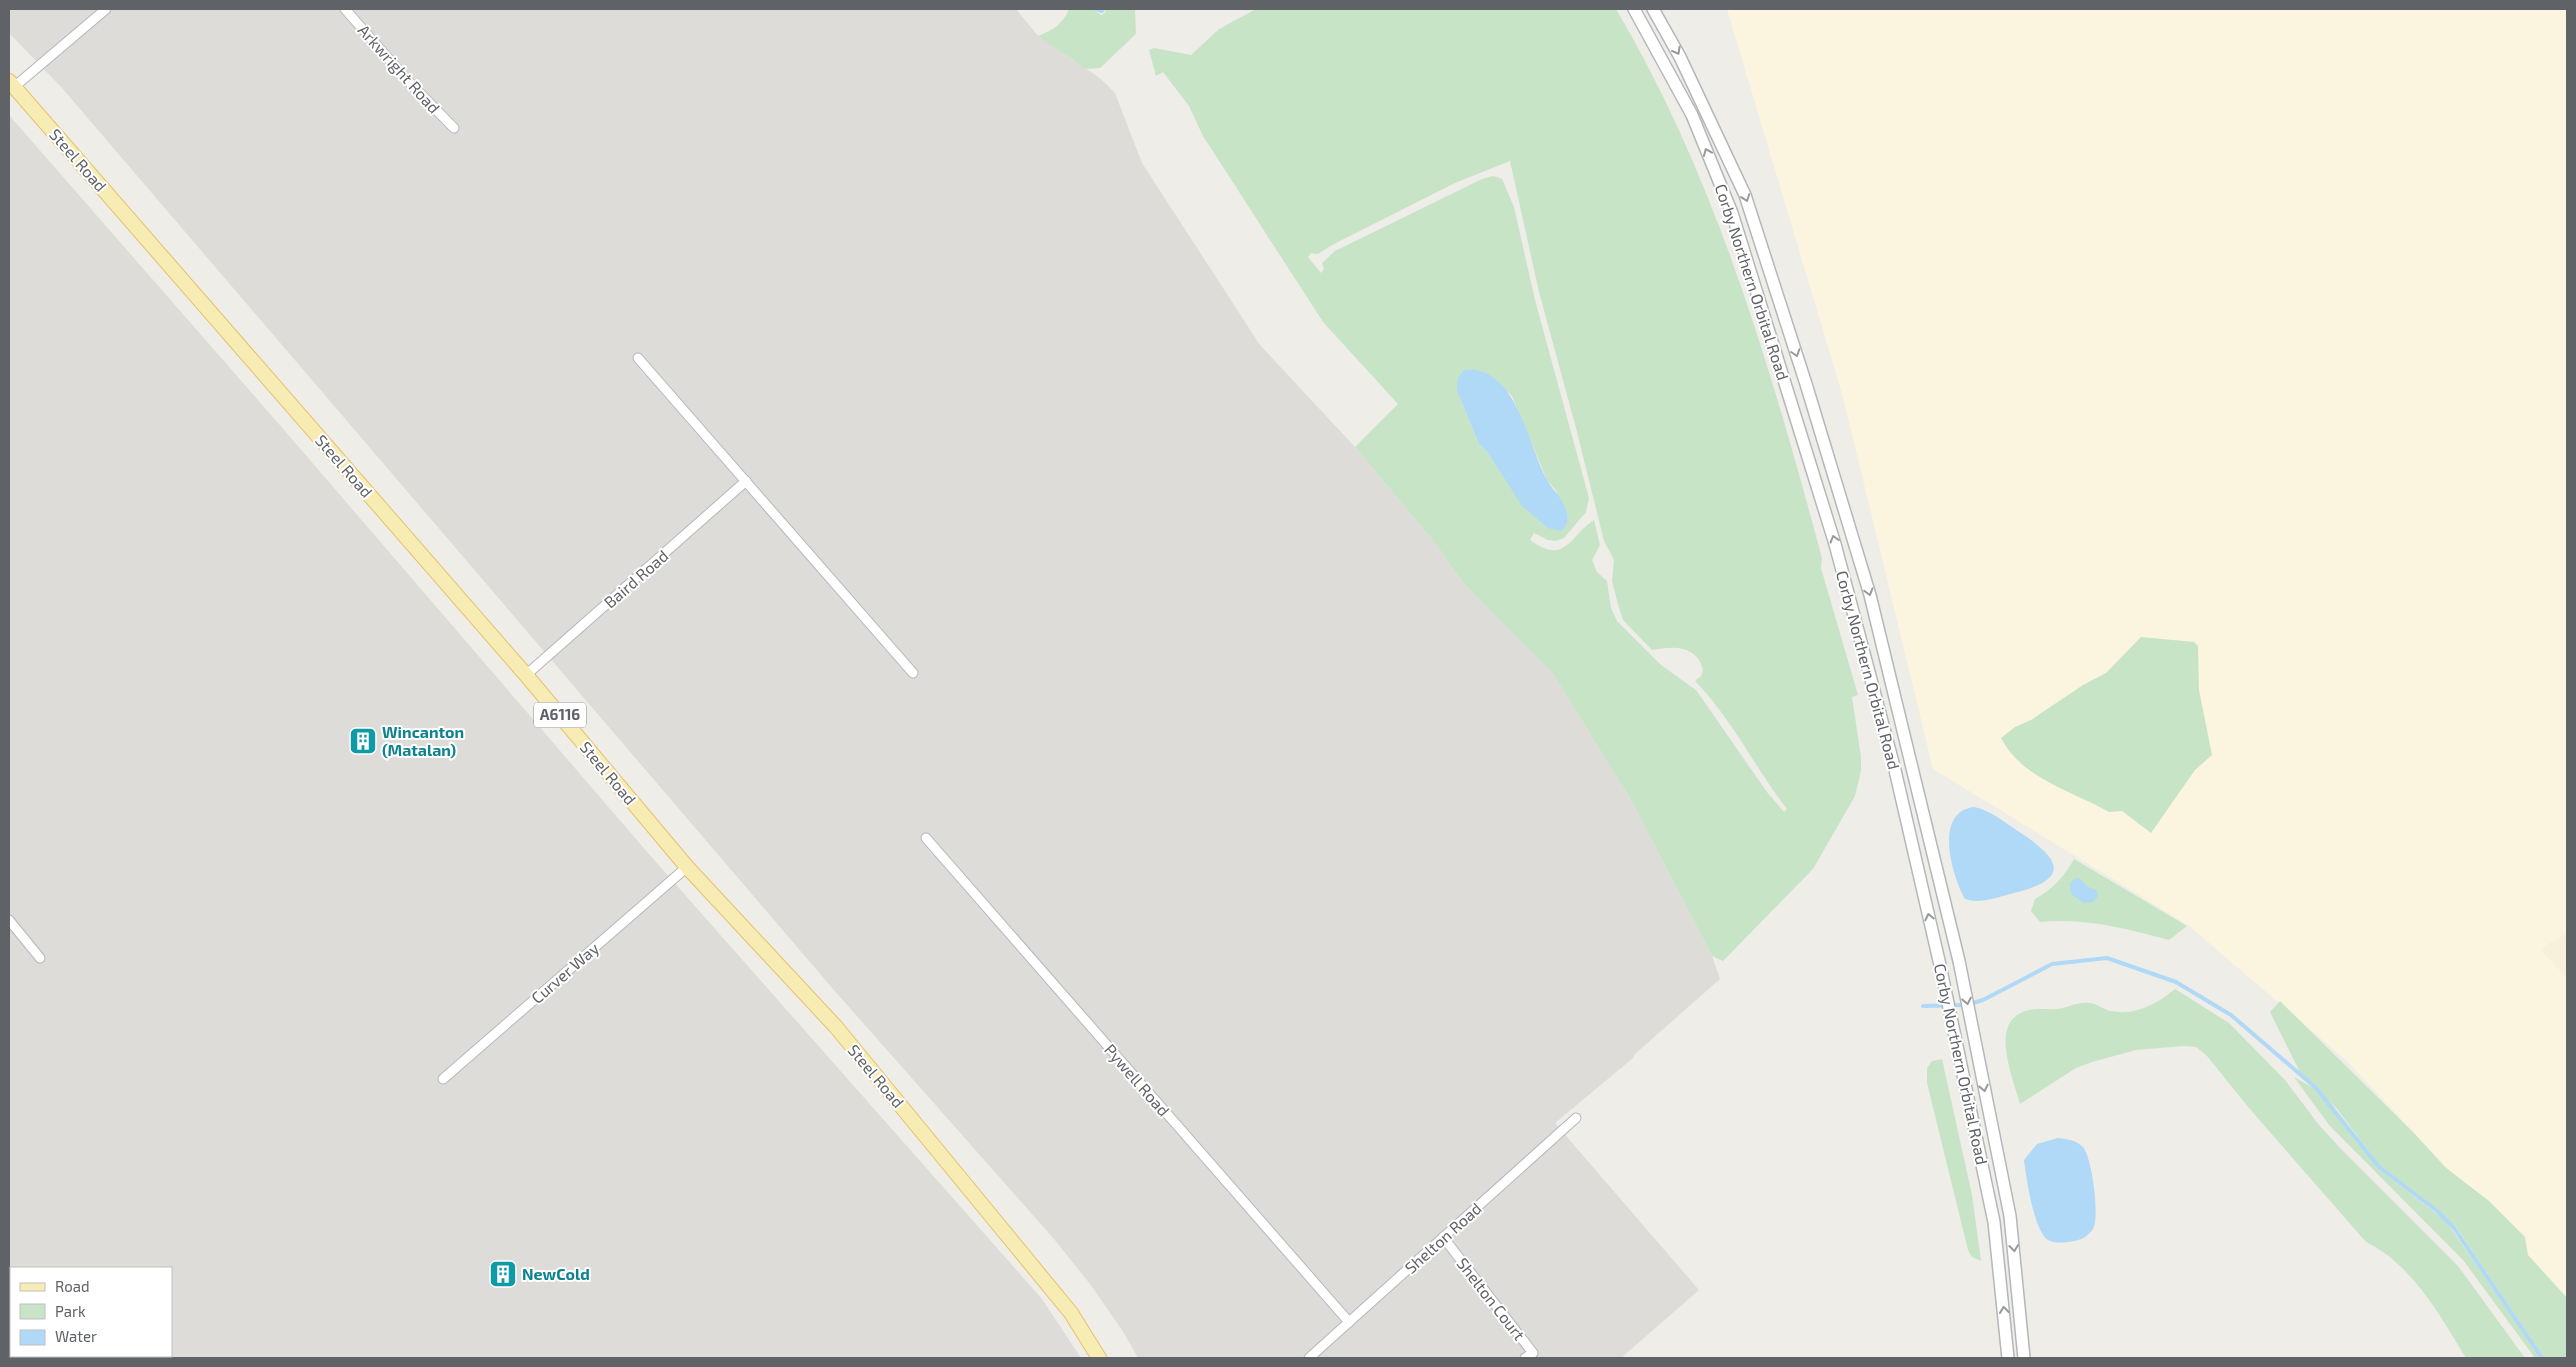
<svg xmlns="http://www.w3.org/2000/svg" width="2576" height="1367" font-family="'Exo 2',sans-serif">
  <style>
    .commercial { fill: #fbf5e0 }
    .industrial { fill: #dedcd9; fill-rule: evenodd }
    .green { fill: #c7e4c7; fill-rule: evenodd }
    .sand { fill: #f7f0da }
    .water { fill: #b0d8f7 }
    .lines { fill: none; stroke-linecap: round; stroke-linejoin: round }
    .stream { stroke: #b0d8f7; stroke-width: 4 }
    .minor-casing { stroke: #b4b7ba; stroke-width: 11 }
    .tertiary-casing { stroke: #b4b7ba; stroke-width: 14 }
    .primary-casing { stroke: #e4c16c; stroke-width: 16 }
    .minor { stroke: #fff; stroke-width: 9 }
    .tertiary { stroke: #fff; stroke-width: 11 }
    .primary { stroke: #f7ecb4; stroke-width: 14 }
    .rail-casing { stroke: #b5b6b6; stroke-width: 5.5 }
    .rail { stroke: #fff; stroke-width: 4; stroke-dasharray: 11; stroke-linecap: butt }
    .oneway { stroke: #97999c }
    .labels { text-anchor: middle; stroke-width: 4; stroke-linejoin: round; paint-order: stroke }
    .shield { fill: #fff; stroke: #8f9194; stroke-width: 1 }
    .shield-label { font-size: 15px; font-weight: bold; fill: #5f6266 }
    .street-label { font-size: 16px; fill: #5f6266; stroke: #fff }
    .culture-label { font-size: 16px; font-weight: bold; fill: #0d838f; stroke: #fff; text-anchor: start }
  </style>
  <rect width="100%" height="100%" fill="#efede7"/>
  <polygon class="commercial" points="1727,9 2567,9 2567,1297 2347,1061 2188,925 1933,769 1843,397"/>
  <g class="industrial">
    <polygon points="9,9 1016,9 1038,36 1101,79 1115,93 1142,163 1260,345 1355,447 1435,543 1464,584 1553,674 1631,800 1712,956 1720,979 1635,1054 1633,1058 1555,1123 1699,1290 1621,1358 1138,1358 1122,1330 1090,1284 1054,1239 833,989 62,88 9,33"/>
    <path d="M9,115L285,431L648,853L1042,1299L1081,1358H9ZM11,1268H171V1356H11Z"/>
  </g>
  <g class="green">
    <path d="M1069,9H1091L1102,15L1106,11L1099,9H1135L1136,34L1100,68L1085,69C1070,56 1053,48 1038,36C1053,30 1063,24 1069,9Z"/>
    <path d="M1256,9H1616C1716,178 1771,369 1822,558L1821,568L1858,695L1852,697L1861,757V771L1855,796L1813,869L1723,961L1712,956L1631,800L1553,674L1464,584L1435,543L1355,447L1398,404L1323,322L1203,136L1189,106L1163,72L1156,76L1149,50L1154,48L1191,55L1219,29ZM1510,161L1539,292L1576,428L1604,541L1614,560L1612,581L1619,608L1623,620L1652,650C1672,646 1697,644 1703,670L1701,676L1695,681C1732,719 1755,768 1787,809L1784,812L1767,792L1696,690L1661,665L1617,621L1611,608L1607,581L1597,572L1592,560L1600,545L1594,520C1569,536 1566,566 1530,540L1534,533L1548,540L1556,541L1564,538L1586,512L1589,498L1535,300L1514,207L1502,179L1493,176L1482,179L1335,251L1322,263L1324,269L1321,273L1308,257L1311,253L1318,254L1332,245L1455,183ZM1491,377L1512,396L1547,480L1558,493L1489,454L1479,444L1457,391Z"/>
    <path d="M2141,637L2194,642L2198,646L2199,690L2212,755L2195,770L2151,833L2122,811L2109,812C2072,791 2021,778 2001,738L2015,727L2031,720L2083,685L2106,673Z"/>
    <path d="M2074,859L2187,926L2169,940C2124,928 2086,918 2040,922L2031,911L2035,899C2054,888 2063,878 2074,859Z"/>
    <path d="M2175,989L2229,1023L2285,1080L2319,1125L2341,1149L2458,1266L2525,1358H2466C2441,1317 2412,1264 2366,1242L2249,1108L2207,1056L2196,1047L2184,1046L2136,1050L2092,1062L2076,1068L2020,1104C2013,1077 1987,1019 2029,1010C2039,1008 2047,1010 2056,1009C2068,1008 2078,1001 2090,1003C2098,1004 2104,1010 2111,1011C2135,1016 2157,1004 2175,989Z"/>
    <polygon points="2280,1001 2413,1132 2445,1167 2489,1201 2525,1237 2528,1255 2567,1298 2567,1358 2544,1358 2456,1227 2379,1165 2337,1109 2301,1074 2270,1012"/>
    <polygon points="1942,1059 1972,1195 1981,1261 1972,1257 1968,1250 1927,1083 1927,1068 1932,1061"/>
    <polygon points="2294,1077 2317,1090 2380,1170 2446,1221 2541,1358 2535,1358 2463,1260 2329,1125"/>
  </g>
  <polygon class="sand" points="2567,933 2567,978 2540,949"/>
  <g class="water">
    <path d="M1464,370C1516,364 1528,445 1546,478C1552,490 1562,497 1566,510C1569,519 1568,525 1561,531L1548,528L1522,506L1489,454L1479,444L1457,391L1458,378Z"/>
    <path d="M1974,807C1990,810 2004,822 2018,831C2064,861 2070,880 2010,894C1995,898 1980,904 1965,899C1952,876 1933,812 1974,807Z"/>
    <polygon points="2079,878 2088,887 2096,890 2098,896 2093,902 2084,903 2071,894 2070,884 2074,879"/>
    <path d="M2058,1138C2066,1139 2076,1140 2083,1147C2092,1157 2100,1218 2093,1229C2086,1239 2078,1241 2067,1242C2060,1243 2054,1243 2048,1240C2034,1232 2026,1176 2024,1160L2037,1144Z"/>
  </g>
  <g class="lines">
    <g class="stream">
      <polyline points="1095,9 1102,11"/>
      <polyline points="1923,1006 1967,1005 1983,1000 2052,964 2107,958 2176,982 2231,1015 2316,1088 2379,1167 2437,1211 2454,1228 2542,1358"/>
    </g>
    <g class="minor-casing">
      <g id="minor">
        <polyline points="345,9 408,81 454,128"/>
        <polyline points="14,87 106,9"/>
        <polyline points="638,358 913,673"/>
        <polyline points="526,675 746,481"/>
        <polyline points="926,838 1349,1322"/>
        <polyline points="9,920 40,958"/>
        <polyline points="443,1079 687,867"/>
        <polyline points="1443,1237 1533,1353 1525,1358"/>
        <polyline points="1309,1358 1576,1118"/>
      </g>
    </g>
    <g class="tertiary-casing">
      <g id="tertiary">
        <polyline points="1634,9 1692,115 1732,213 1835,544 1895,770 1940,965 1994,1222 2008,1358"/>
        <polyline points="1653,9 1680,57 1745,195 1806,384 1870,595 1959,961 2010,1216 2024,1358"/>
      </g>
    </g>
    <g class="primary-casing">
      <polyline id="primary" points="9,81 526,675 687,867 836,1027 1071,1313 1099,1358"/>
    </g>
    <use href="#minor" class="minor"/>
    <use href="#tertiary" class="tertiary"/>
    <use href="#primary" class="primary"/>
    <g class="rail-casing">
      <polyline id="rail" points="9,1349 11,1352"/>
    </g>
    <use href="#rail" class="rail"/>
  </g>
  <defs><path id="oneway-chevron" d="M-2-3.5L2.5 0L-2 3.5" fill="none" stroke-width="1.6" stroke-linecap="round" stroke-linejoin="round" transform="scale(1.25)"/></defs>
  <g class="oneway">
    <use href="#oneway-chevron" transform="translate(1677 51) rotate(61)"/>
    <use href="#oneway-chevron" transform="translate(1707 152) rotate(-112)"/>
    <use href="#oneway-chevron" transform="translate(1746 198) rotate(70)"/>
    <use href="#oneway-chevron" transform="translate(1796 353) rotate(72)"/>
    <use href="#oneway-chevron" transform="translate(1834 539) rotate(-107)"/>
    <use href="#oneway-chevron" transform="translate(1869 592) rotate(74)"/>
    <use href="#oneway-chevron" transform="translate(1929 917) rotate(-103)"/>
    <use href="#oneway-chevron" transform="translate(1967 1001) rotate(79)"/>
    <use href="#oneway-chevron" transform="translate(1984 1088) rotate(78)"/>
    <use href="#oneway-chevron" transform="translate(2014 1248) rotate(84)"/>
    <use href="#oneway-chevron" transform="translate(2004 1310) rotate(-96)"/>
  </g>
  <defs>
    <g id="building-square" transform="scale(1.4375)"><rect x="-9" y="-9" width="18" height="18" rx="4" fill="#0f9aa8" stroke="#fff"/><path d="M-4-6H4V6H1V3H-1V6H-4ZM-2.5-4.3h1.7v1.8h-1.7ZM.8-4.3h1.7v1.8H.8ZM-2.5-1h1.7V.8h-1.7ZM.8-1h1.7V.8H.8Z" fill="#fff"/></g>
  </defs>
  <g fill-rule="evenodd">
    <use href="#building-square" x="363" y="741"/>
    <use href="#building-square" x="503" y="1274"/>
  </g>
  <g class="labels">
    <rect class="shield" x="534" y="702.5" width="52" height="25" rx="4"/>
    <g class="shield-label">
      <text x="560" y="720">A6116</text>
    </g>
    <g class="street-label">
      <text transform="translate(399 69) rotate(48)" y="6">Arkwright Road</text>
      <text transform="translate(78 160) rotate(49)" y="6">Steel Road</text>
      <text transform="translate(1752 282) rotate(72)" y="6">Corby Northern Orbital Road</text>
      <text transform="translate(344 466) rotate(49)" y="6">Steel Road</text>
      <text transform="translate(636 579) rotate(-41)" y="6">Baird Road</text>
      <text transform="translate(1868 670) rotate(75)" y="6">Corby Northern Orbital Road</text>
      <text transform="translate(608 773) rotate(50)" y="6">Steel Road</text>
      <text transform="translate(565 973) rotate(-41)" y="6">Curver Way</text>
      <text transform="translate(1961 1064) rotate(78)" y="6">Corby Northern Orbital Road</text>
      <text transform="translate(876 1076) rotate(50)" y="6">Steel Road</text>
      <text transform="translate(1137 1080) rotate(49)" y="6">Pywell Road</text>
      <text transform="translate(1443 1238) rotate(-42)" y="6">Shelton Road</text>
      <text transform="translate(1491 1299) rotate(52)" y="6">Shelton Court</text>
    </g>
    <g class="culture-label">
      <text x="382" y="738">Wincanton<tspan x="382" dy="18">(Matalan)</tspan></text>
      <text x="522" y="1280">NewCold</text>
    </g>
  </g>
  <rect width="2576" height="1367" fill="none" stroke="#5f6266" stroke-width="20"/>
  <rect x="10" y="1267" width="162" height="90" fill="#ffffff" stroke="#bfc0c2"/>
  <rect x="20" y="1283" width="25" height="8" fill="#f7ecb4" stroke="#bfc0c2"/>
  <text x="55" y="1292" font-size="15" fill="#5f6266">Road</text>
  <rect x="20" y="1304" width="25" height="15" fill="#c7e4c7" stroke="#bfc0c2"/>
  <text x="55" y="1317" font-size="15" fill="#5f6266">Park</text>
  <rect x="20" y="1330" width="25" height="15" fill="#b0d8f7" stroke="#bfc0c2"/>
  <text x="55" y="1342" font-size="15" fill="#5f6266">Water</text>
</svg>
